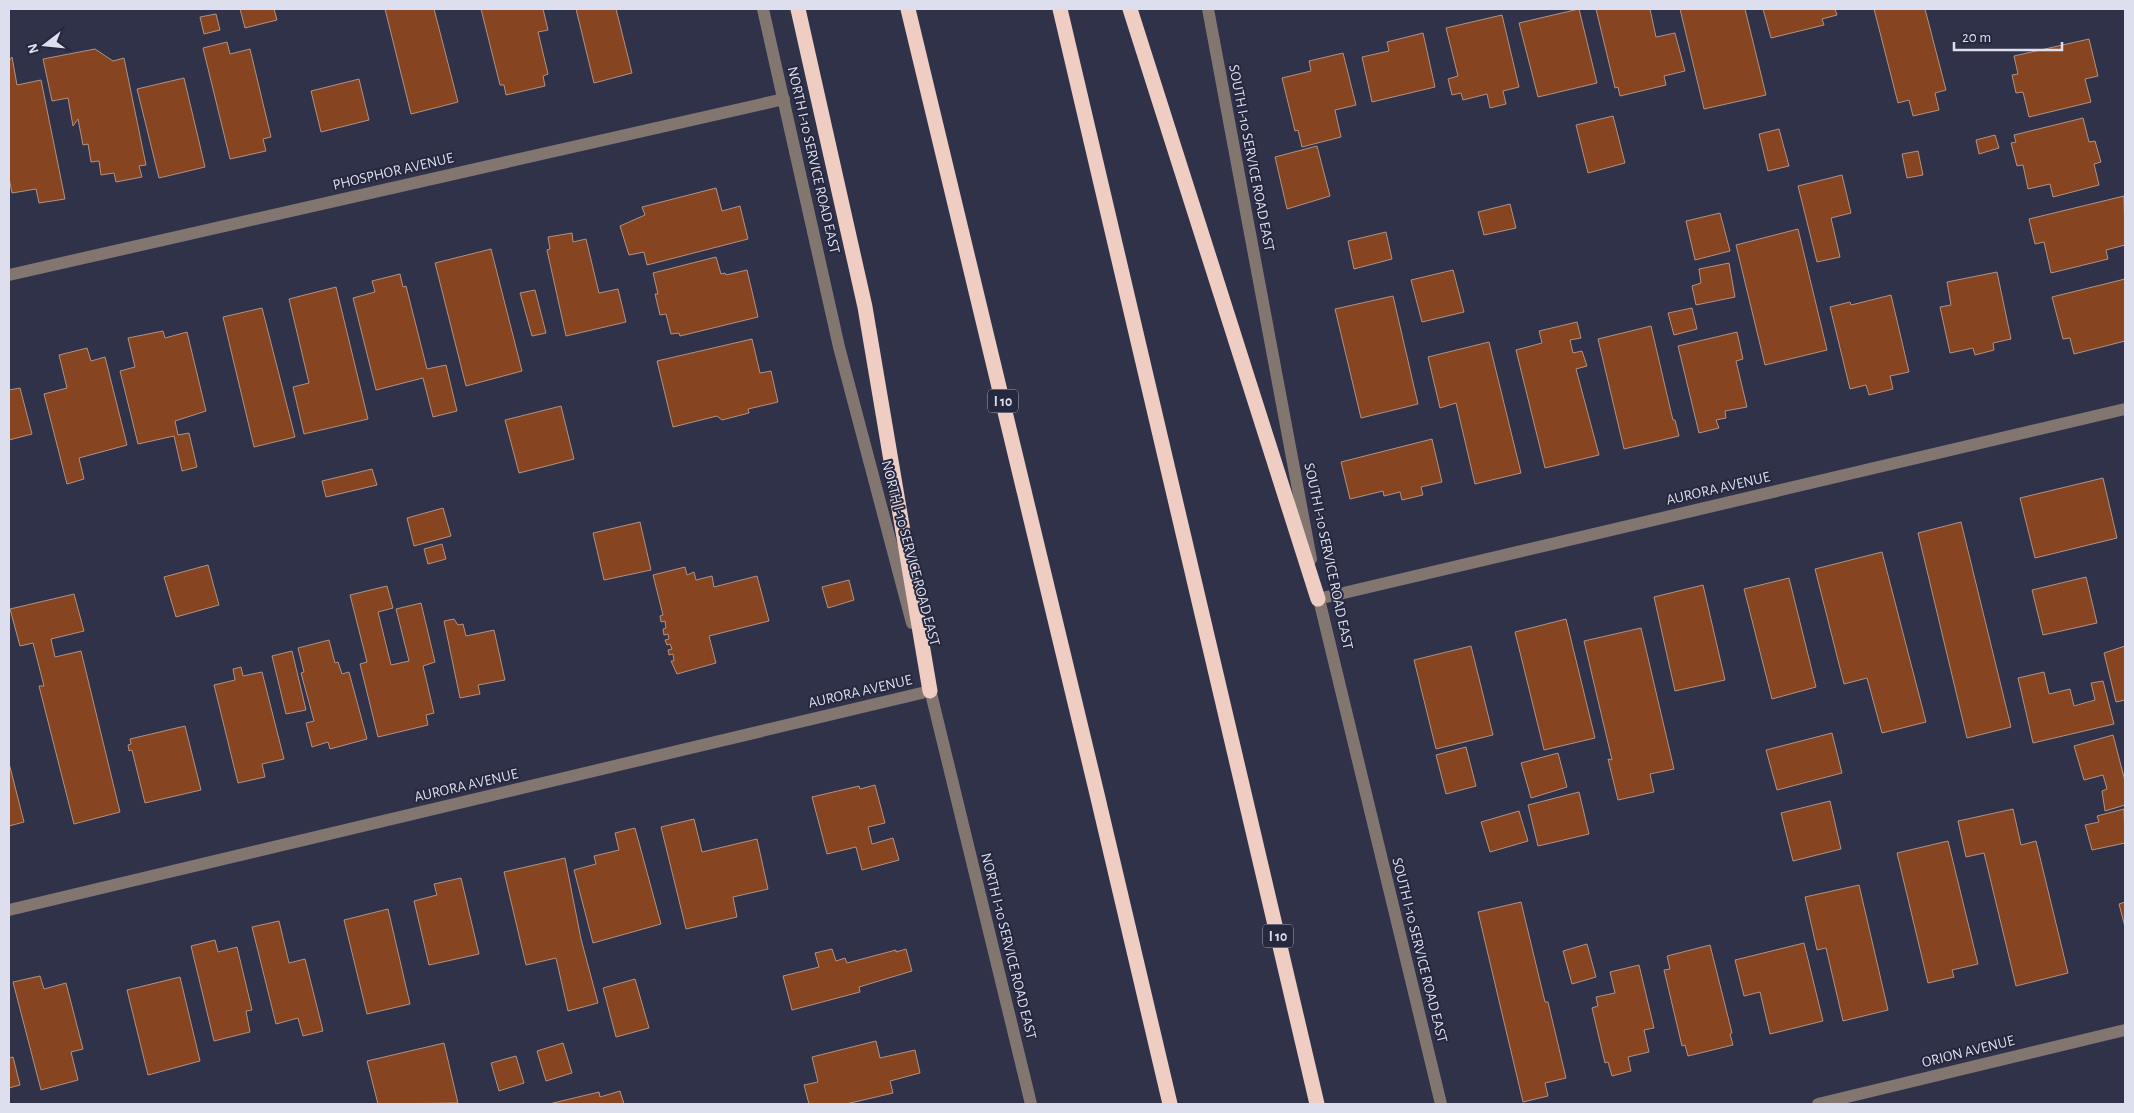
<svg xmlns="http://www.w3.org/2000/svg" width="2134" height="1113" font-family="'Alegreya Sans',sans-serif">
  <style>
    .building { fill: #864520; stroke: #b09283 }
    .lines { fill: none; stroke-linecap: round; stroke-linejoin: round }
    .minor { stroke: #837570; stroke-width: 12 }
    .highway { stroke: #f0cdc2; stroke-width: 15 }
    .labels { text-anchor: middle; stroke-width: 4; stroke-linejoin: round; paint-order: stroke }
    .shield { fill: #26283f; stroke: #a6a7ba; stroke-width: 1 }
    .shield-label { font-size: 14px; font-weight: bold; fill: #dddeee }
    .street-label { font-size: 15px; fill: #dddeee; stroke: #26283f }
  </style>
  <rect width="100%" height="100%" fill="#30324a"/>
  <g class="building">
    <polygon points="240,9 274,9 277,20 245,28"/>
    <polygon points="385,9 434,9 458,102 411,114"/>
    <polygon points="481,9 543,9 548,30 538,32 548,74 543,76 545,86 506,95 504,85 500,85"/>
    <polygon points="576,9 616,9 632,73 594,83"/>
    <polygon points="1579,9 1597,83 1538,97 1519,23"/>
    <polygon points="1596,9 1650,9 1656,37 1675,33 1685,71 1664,76 1666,85 1620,96 1618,87 1615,88"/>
    <polygon points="1680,9 1745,9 1766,95 1704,109"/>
    <polygon points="1763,9 1835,9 1837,15 1822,19 1824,25 1771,38"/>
    <polygon points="1874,9 1925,9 1946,90 1935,93 1939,110 1913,116 1909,100 1898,103"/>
    <polygon points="216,14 220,30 204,34 200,17"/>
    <polygon points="1502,15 1519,87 1503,91 1506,104 1490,108 1487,94 1463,100 1461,93 1452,95 1448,79 1458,76 1446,28"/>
    <polygon points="1423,33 1435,87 1372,102 1362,57 1389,51 1387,42"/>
    <polygon points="2089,39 2098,76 2085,79 2091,102 2029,117 2023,92 2016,93 2012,75 2018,74 2014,56"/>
    <polygon points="227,42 230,54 250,49 271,137 263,139 266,151 230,159 203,48"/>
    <polygon points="95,49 113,61 124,58 146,165 139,166 142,177 116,182 114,173 101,175 99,161 91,162 88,144 83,145 78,119 73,126 68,98 52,101 43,59"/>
    <polygon points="1343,53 1356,105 1335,110 1341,137 1302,147 1298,130 1295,131 1282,78 1311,71 1309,61"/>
    <polygon points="12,57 17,85 41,80 65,199 39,203 36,189 12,193 9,178 9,61"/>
    <polygon points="184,78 205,167 159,178 137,89"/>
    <polygon points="359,79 369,120 321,132 311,91"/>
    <polygon points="1613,116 1625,163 1588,173 1576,125"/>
    <polygon points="2083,118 2089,142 2095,141 2101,162 2094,164 2099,185 2053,197 2050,184 2028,189 2023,165 2017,166 2011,143 2016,142 2014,135"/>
    <polygon points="1779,129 1789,166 1768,171 1759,134"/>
    <polygon points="1995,135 1999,148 1979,154 1976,140"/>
    <polygon points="1317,146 1330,196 1287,209 1275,157"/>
    <polygon points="1918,151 1923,175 1907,178 1902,154"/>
    <polygon points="1842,175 1851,213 1831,218 1840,257 1817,262 1798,186"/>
    <polygon points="716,188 722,211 740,206 748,239 647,265 644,252 629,255 620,226 645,215 642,207"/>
    <polygon points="2124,196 2125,245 2106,250 2108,259 2051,273 2044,242 2035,244 2029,219"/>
    <polygon points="1510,204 1516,228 1484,235 1478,212"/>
    <polygon points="1720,213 1730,251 1695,260 1686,221"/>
    <polygon points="1798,229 1827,350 1765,365 1736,245"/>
    <polygon points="1386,232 1392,259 1354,269 1348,241"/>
    <polygon points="572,233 573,242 586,239 599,293 618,289 626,322 566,336 547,250 550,249 548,237"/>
    <polygon points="491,249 522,371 466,386 435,263"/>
    <polygon points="716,257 721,274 725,273 726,275 747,270 758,317 680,336 679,333 671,334 666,314 660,315 655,294 658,294 653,273"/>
    <polygon points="1729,263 1735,297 1696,305 1692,286 1701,283 1699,269"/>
    <polygon points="1453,270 1464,312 1422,322 1411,280"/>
    <polygon points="1997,272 2011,339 1993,343 1994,350 1975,355 1973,348 1950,353 1940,307 1951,305 1947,282"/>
    <polygon points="400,274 403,287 406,286 427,369 446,365 457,411 433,417 423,378 376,390 353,298 375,292 372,281"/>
    <polygon points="2125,279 2125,341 2074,354 2070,338 2063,339 2052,297"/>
    <polygon points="336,287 368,419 304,434 293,387 309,383 289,299"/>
    <polygon points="535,290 546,333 532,336 520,293"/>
    <polygon points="1891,295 1909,372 1890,376 1893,389 1869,395 1866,385 1850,389 1830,307 1850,302 1851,305"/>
    <polygon points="1393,296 1418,404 1361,418 1335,309"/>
    <polygon points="262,308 295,437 254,447 223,317"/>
    <polygon points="1692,308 1697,329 1674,335 1668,313"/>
    <polygon points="1577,322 1581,338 1570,340 1573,353 1582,351 1587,366 1576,369 1599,455 1545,468 1516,350 1542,343 1539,331"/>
    <polygon points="1651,326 1671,412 1673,420 1675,420 1679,436 1624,449 1598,339"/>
    <polygon points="163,331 165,338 187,332 206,411 175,421 178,435 189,433 197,467 182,471 174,436 138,444 120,371 135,367 128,338"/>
    <polygon points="1737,332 1743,359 1736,361 1747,407 1725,411 1726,418 1716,420 1719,428 1699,433 1678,346"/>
    <polygon points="752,339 760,373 771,371 778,402 748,409 749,413 722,420 717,416 673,427 657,361"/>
    <polygon points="1489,342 1521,473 1475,484 1456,403 1440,408 1428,357"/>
    <polygon points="87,348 91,361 105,357 127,445 79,458 84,479 67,484 44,394 67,388 59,355"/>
    <polygon points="20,388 32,434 9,440 9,390"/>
    <polygon points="561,406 574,459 519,473 505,420"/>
    <polygon points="1432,439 1442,482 1421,487 1423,495 1402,500 1400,492 1384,496 1383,491 1350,499 1341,462"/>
    <polygon points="372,469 377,485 326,497 322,481"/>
    <polygon points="2103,478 2117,538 2035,558 2020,498"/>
    <polygon points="443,508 451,536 414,546 407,518"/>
    <polygon points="640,522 651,570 604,580 593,533"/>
    <polygon points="1961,522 2011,727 1967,738 1918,533"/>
    <polygon points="442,544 446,559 428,564 424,549"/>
    <polygon points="1882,552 1926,722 1882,733 1867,678 1844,684 1815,569"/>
    <polygon points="208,565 219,605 176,617 164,577"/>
    <polygon points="685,567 687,575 694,572 696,580 712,576 714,587 757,576 769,621 709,636 716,663 677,674 671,661 674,661 673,654 669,655 668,650 672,649 670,644 667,645 665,640 669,639 668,634 664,635 663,629 666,628 665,621 661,622 660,616 663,615 653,575"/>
    <polygon points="2086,577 2097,623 2043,635 2032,590"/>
    <polygon points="1789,578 1816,687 1772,699 1744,589"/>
    <polygon points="849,580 854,600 828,608 822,587"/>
    <polygon points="1703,585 1725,680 1675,691 1654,597"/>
    <polygon points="387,586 393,608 378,612 391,665 409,661 396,609 421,603 435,662 423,666 434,713 426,715 428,725 378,737 360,664 367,662 350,595"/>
    <polygon points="74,594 84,631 51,639 55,657 81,651 120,812 74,824 39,686 44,686 33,643 20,646 10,609"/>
    <polygon points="454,619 458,625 463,624 466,636 494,630 505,680 478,685 480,694 460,698 444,621"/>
    <polygon points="1566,619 1595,738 1544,750 1515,632"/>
    <polygon points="1641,628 1674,769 1650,774 1654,792 1618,800 1608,759 1612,760 1584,641"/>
    <polygon points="329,640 335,663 338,662 342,674 349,672 367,739 330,749 328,742 312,747 306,723 314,721 301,673 304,672 298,648"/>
    <polygon points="1471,646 1493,735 1436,749 1414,660"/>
    <polygon points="2125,646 2125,700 2116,702 2104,653"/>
    <polygon points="292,651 306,710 286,714 272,656"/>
    <polygon points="241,667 243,676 262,672 284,759 262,764 265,777 238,783 214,685 235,680 233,669"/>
    <polygon points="2044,672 2049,694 2070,689 2074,706 2095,700 2091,683 2103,681 2114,724 2033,743 2018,678"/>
    <polygon points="185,726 201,790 145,803 132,750 129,751 128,745 131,744 130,739"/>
    <polygon points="1832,733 1842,773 1777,790 1766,750"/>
    <polygon points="2113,735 2125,781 2125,805 2105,811 2102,791 2107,789 2103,775 2084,780 2074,746"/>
    <polygon points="1466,747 1476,786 1446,794 1436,755"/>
    <polygon points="1558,753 1567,787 1531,798 1521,763"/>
    <polygon points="9,763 24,822 9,826"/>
    <polygon points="875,785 885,823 868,827 872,844 893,838 899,860 862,870 856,847 827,854 812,797 859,786 860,789"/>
    <polygon points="1579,792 1589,834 1538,846 1528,805"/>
    <polygon points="1830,801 1841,849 1793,861 1781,813"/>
    <polygon points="2013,809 2021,845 2036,841 2068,973 2016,986 1984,853 1966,857 1958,821"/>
    <polygon points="2124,809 2125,843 2092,850 2085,825 2099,822 2097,816"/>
    <polygon points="1519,811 1528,841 1490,852 1481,822"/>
    <polygon points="694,819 702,852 757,839 768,889 733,897 737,917 686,929 661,827"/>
    <polygon points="635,828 661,924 593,943 574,870 596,864 594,856 619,850 615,833"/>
    <polygon points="1948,841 1978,964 1952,970 1954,977 1928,983 1897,853"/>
    <polygon points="565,858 581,939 598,1003 568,1011 556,958 526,965 504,872"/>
    <polygon points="461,878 479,954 429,965 414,901 437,895 434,884"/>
    <polygon points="1859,885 1888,1010 1843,1021 1826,948 1817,950 1805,897"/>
    <polygon points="1521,902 1545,1002 1548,1002 1566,1078 1545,1083 1548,1096 1523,1102 1478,912"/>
    <polygon points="2125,902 2125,927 2119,904"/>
    <polygon points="388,909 410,1004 367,1014 344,920"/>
    <polygon points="279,921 289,963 305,959 323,1031 303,1036 298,1018 276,1024 252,927"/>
    <polygon points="215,940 218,952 237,947 252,1010 246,1011 250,1032 214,1041 191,946"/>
    <polygon points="1804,943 1823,1021 1770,1034 1760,992 1744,996 1735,960"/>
    <polygon points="1587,944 1596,977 1572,984 1563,951"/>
    <polygon points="1710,945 1732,1033 1730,1034 1733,1045 1688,1056 1685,1045 1682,1046 1664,970 1670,969 1667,956"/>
    <polygon points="832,949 836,961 845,958 847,963 896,950 896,952 906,949 912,971 859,987 860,992 792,1010 783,976 819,967 815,953"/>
    <polygon points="1639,965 1654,1028 1644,1030 1649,1052 1628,1057 1631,1071 1612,1076 1608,1062 1605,1063 1592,1008 1598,1006 1596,997 1615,993 1610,972"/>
    <polygon points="40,976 44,989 66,983 83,1049 71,1052 78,1080 41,1090 13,982"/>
    <polygon points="180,977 200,1061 148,1075 127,990"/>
    <polygon points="635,979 649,1028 616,1037 603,988"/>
    <polygon points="876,1041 880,1058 915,1050 920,1073 890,1081 893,1093 846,1104 809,1104 804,1085 818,1082 812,1057"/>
    <polygon points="444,1043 458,1103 378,1104 367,1061"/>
    <polygon points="563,1043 572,1073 546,1081 537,1051"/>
    <polygon points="516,1056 524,1083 499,1091 491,1063"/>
    <polygon points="13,1057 20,1085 9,1088 9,1058"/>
    <polygon points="620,1091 624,1104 549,1104 599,1092 600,1097"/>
  </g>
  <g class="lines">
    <g class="minor">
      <polyline points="763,9 839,347 912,623"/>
      <polyline points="1208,9 1311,559"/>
      <polyline points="9,275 784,99"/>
      <polyline points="1317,591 1441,1104"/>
      <polyline points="1318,599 2125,409"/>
      <polyline points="928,681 1031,1104"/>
      <polyline points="9,910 930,691"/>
      <polyline points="1818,1104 2125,1030"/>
    </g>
    <g class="highway">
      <polyline points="798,9 865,307 930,691"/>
      <polyline points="908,9 1097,794 1170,1104"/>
      <polyline points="1060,9 1317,1104"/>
      <polyline points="1130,9 1318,599"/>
    </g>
  </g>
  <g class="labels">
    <g class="shield">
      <rect x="988" y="389.5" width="30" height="23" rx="4"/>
      <rect x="1263" y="924.5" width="30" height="23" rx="4"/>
    </g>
    <g class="shield-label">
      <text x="1003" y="406">I 10</text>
      <text x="1278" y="941">I 10</text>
    </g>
    <g class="street-label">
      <text transform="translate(1252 158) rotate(79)" y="5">SOUTH I-10 SERVICE ROAD EAST</text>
      <text transform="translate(814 160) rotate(77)" y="5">NORTH I-10 SERVICE ROAD EAST</text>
      <text transform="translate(393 171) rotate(-13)" y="5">PHOSPHOR AVENUE</text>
      <text transform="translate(1718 488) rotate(-13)" y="5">AURORA AVENUE</text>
      <text transform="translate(911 553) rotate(75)" y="5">NORTH I-10 SERVICE ROAD EAST</text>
      <text transform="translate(1329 556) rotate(78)" y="5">SOUTH I-10 SERVICE ROAD EAST</text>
      <text transform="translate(860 691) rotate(-13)" y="5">AURORA AVENUE</text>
      <text transform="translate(466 785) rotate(-13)" y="5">AURORA AVENUE</text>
      <text transform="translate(1009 946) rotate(76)" y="5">NORTH I-10 SERVICE ROAD EAST</text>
      <text transform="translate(1420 950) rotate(76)" y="5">SOUTH I-10 SERVICE ROAD EAST</text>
      <text transform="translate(1968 1051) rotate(-14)" y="5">ORION AVENUE</text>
    </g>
  </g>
  <rect width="2134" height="1113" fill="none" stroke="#dddeee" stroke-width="20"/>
  <g transform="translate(45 45) rotate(254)" stroke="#26283f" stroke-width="4" paint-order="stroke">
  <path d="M0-4L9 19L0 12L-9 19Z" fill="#dddeee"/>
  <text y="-8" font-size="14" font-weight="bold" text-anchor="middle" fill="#dddeee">N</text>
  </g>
  <path d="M1954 42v8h108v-8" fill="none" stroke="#dddeee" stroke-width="2.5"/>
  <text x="1962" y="42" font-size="15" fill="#dddeee" stroke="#26283f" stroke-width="4" paint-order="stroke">20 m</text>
</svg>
